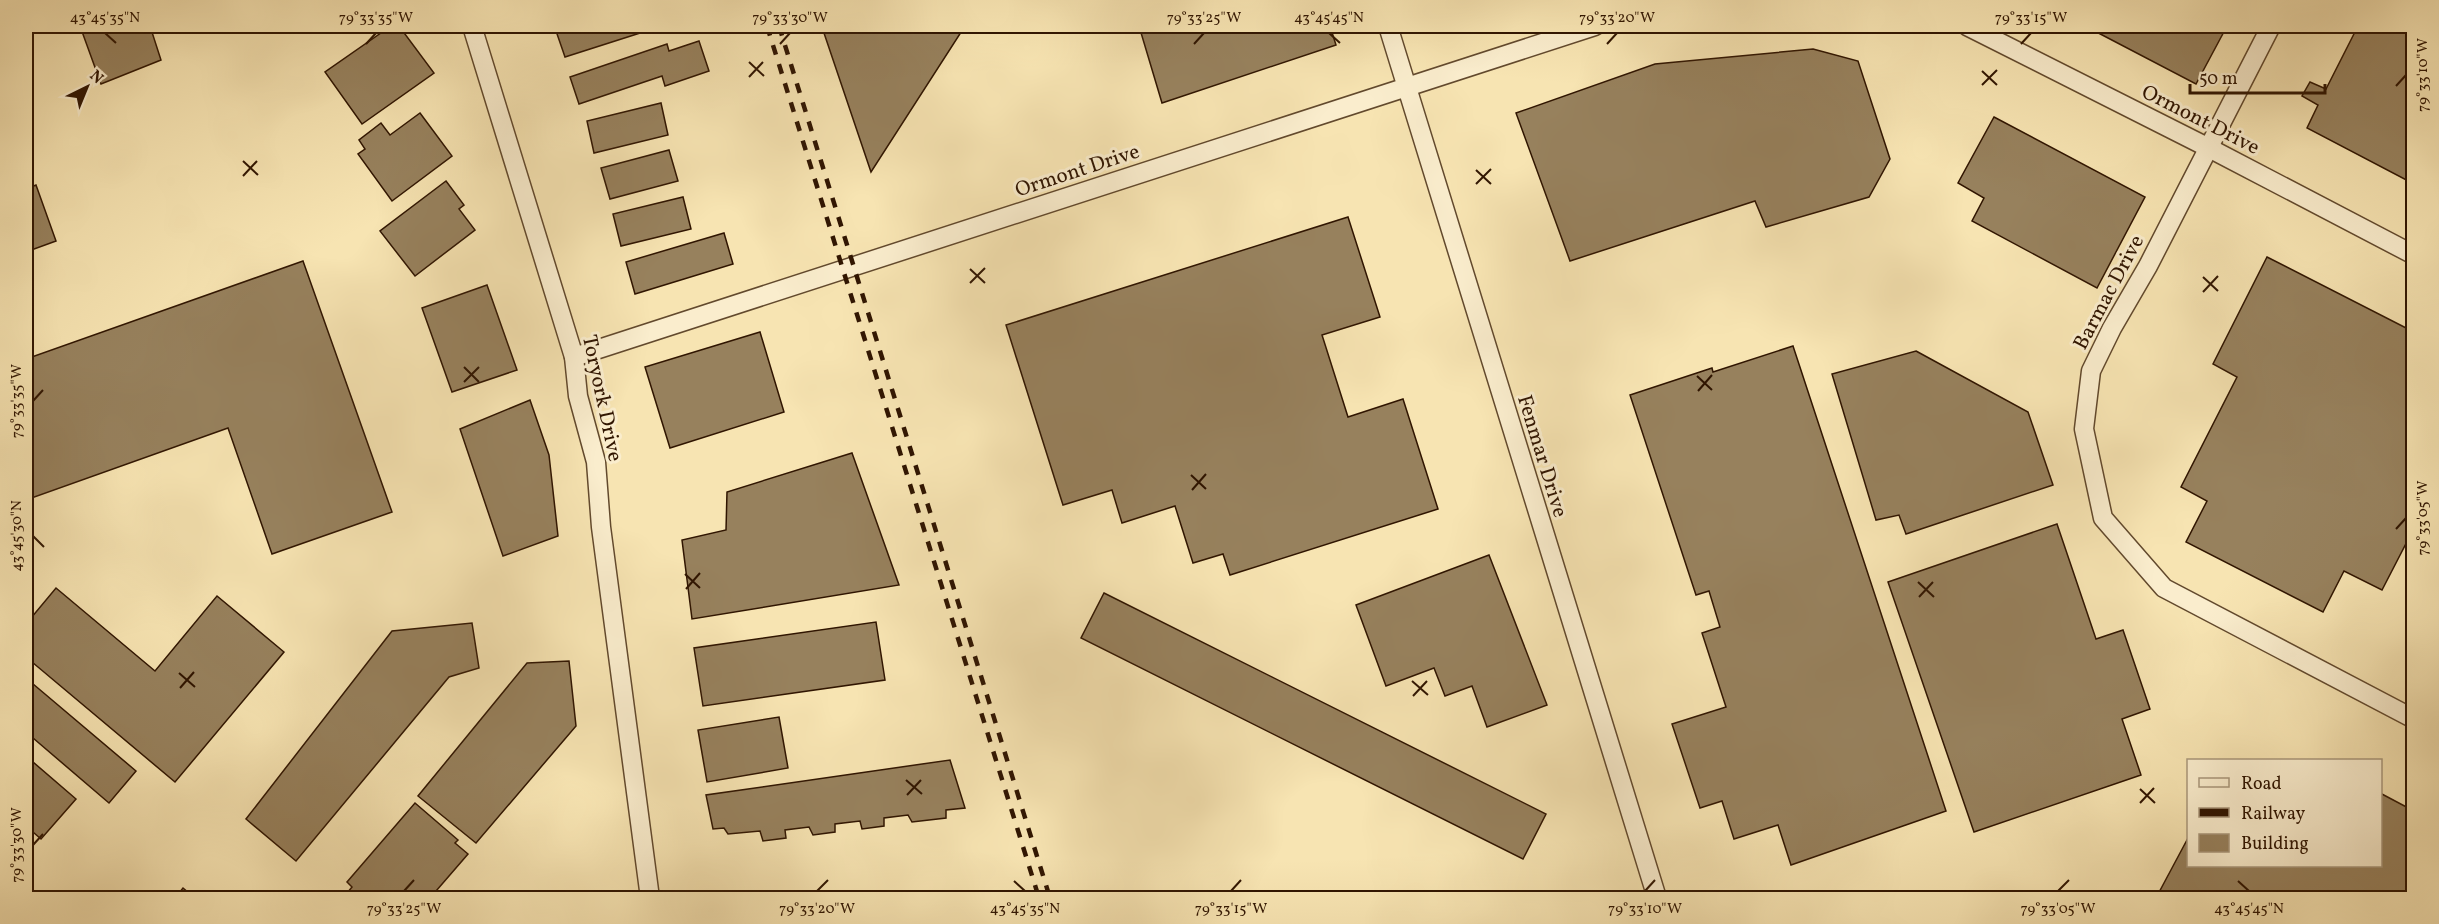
<svg xmlns="http://www.w3.org/2000/svg" width="2439" height="924" font-family="Vollkorn,serif">
  <style>
    .building { fill: #97815d; stroke: #301501; stroke-width: 1.5 }
    .lines { fill: none; stroke-linecap: round; stroke-linejoin: round }
    .minor-casing { stroke: #62492d; stroke-width: 21 }
    .minor { stroke: #faedcd; stroke-width: 18 }
    .rail { stroke: #301501; stroke-width: 4.5; stroke-dasharray: 10 10; stroke-linecap: butt }
    .ticks { fill: none; stroke: #301501; stroke-width: 2 }
    .labels { text-anchor: middle; stroke-width: 6; stroke-linejoin: round; paint-order: stroke }
    .street-label { font-size: 21px; fill: #301501; stroke: #faedcd }
    .neatline { fill: none; stroke: #301501; stroke-width: 2 }
    .ticks-label { font-size: 15px; text-anchor: middle; fill: #301501 }
  </style>
  <rect width="100%" height="100%" fill="#f7e4b2"/>
  <filter id="stains"><feTurbulence type="fractalNoise" baseFrequency=".00333" numOctaves="4"/><feColorMatrix values="0 0 0 0 .2 0 0 0 0 .09 0 0 0 0 .02 0 0 0 .5 -.17"/></filter>
  <radialGradient id="worn" r=".72"><stop offset=".6" stop-color="#630" stop-opacity="0"/><stop offset="1" stop-color="#630" stop-opacity=".3"/></radialGradient>
  <g class="building">
    <polygon points="80,26 150,26 161,60 101,84"/>
    <polygon points="391,26 399,26 434,73 362,124 325,72"/>
    <polygon points="561,26 662,26 565,57 555,28"/>
    <polygon points="828,26 965,26 871,172 824,33"/>
    <polygon points="1139,26 1330,26 1336,45 1162,103"/>
    <polygon points="2085,26 2227,26 2196,84"/>
    <polygon points="2358,26 2414,26 2414,184 2307,128 2318,105 2302,96 2310,82 2326,89"/>
    <polygon points="699,41 709,71 665,86 662,76 579,104 570,77 667,44 669,51"/>
    <polygon points="1813,49 1858,61 1890,159 1869,197 1766,227 1755,201 1570,261 1516,113 1655,64"/>
    <polygon points="661,103 668,135 594,153 587,121"/>
    <polygon points="420,113 452,156 392,201 358,154 365,149 359,140 381,123 390,135"/>
    <polygon points="1994,117 2145,197 2097,288 1972,221 1984,198 1958,183"/>
    <polygon points="669,150 678,181 610,199 601,168"/>
    <polygon points="446,181 464,205 459,209 475,230 415,276 380,231"/>
    <polygon points="36,185 56,241 26,252 26,189"/>
    <polygon points="683,197 691,229 621,246 613,214"/>
    <polygon points="1348,217 1380,317 1322,335 1348,417 1403,399 1438,509 1230,575 1223,554 1193,563 1175,506 1122,523 1112,490 1063,505 1006,325"/>
    <polygon points="724,233 733,264 635,294 626,262"/>
    <polygon points="2267,257 2414,332 2414,528 2382,590 2344,571 2323,612 2186,542 2207,501 2181,487 2237,377 2213,364"/>
    <polygon points="303,261 392,512 272,554 228,428 26,500 26,359"/>
    <polygon points="487,285 517,370 452,392 422,308"/>
    <polygon points="760,332 784,412 670,448 645,367"/>
    <polygon points="1793,346 1946,811 1791,865 1778,825 1734,839 1722,801 1700,808 1672,724 1726,707 1702,633 1720,627 1709,591 1696,595 1630,395 1712,368 1713,372"/>
    <polygon points="1916,351 2028,412 2053,485 1906,534 1899,515 1876,520 1832,374"/>
    <polygon points="530,400 549,455 558,536 503,556 460,429"/>
    <polygon points="852,453 899,585 692,619 682,540 726,530 727,492"/>
    <polygon points="2057,524 2096,639 2123,630 2150,709 2122,719 2141,775 1974,832 1888,582"/>
    <polygon points="1489,555 1547,705 1487,727 1472,686 1445,696 1434,668 1386,686 1356,605"/>
    <polygon points="56,588 155,671 217,596 284,652 175,782 26,657 26,624"/>
    <polygon points="1104,593 1546,814 1523,859 1081,638"/>
    <polygon points="876,622 885,680 703,706 694,648"/>
    <polygon points="472,623 479,668 449,677 296,861 246,819 392,631"/>
    <polygon points="569,661 576,726 476,843 418,796 527,663"/>
    <polygon points="26,678 136,771 109,803 26,732"/>
    <polygon points="779,717 788,768 707,782 698,730"/>
    <polygon points="26,756 76,799 41,839 26,826"/>
    <polygon points="950,760 965,808 946,810 946,818 912,822 908,815 884,818 884,826 862,829 860,821 835,824 835,832 813,835 809,827 785,830 786,838 763,841 760,831 728,834 724,828 713,829 706,795"/>
    <polygon points="2380,793 2414,811 2414,842 2411,848 2414,849 2414,898 2156,898 2188,838 2188,866 2380,866"/>
    <polygon points="415,803 458,840 455,843 468,854 430,898 343,898 352,887 347,882"/>
    <polygon points="183,888 195,898 175,898"/>
  </g>
  <g class="lines">
    <g class="minor-casing">
      <g id="minor">
        <polyline points="472,26 574,357 578,396 596,462 601,527 650,898"/>
        <polyline points="1388,26 1657,898"/>
        <polyline points="1967,26 2209,148 2414,255"/>
        <polyline points="2271,26 2148,266 2112,328 2091,371 2084,429 2103,518 2164,588 2414,719"/>
        <polyline points="574,357 1595,26"/>
      </g>
    </g>
    <use href="#minor" class="minor"/>
    <g class="rail">
      <polyline points="767,26 1039,898"/>
      <polyline points="779,26 1050,898"/>
    </g>
  </g>
  <path class="ticks" d="M105,33L116,43M1329,33L1340,43M366,44L376,33M780,44L790,33M1194,44L1204,33M1607,44L1617,33M2021,44L2031,33M749,62L764,76M1982,71L1997,85M749,77L763,62M1982,85L1997,70M2396,86L2406,75M243,161L258,175M1476,170L1491,184M243,176L257,161M1476,184L1491,169M970,269L985,283M2203,277L2218,291M970,283L985,268M2203,292L2218,276M464,367L479,382M1697,376L1712,390M464,382L479,367M1698,391L1712,375M33,401L43,390M1191,475L1206,489M1192,490L1206,474M2396,529L2406,518M33,536L44,547M685,574L700,588M1918,582L1934,597M686,589L700,573M1919,597L1933,582M179,673L195,687M1412,681L1428,695M180,688L194,672M1413,696L1427,681M906,780L922,794M2140,789L2155,803M907,795L921,780M2140,803L2154,788M33,845L43,834M1014,881L1025,891M2238,881L2249,891M404,891L414,880M817,891L828,880M1231,891L1241,880M1645,891L1655,880M2058,891L2069,880"/>
  <g class="labels">
    <g class="street-label">
      <text transform="translate(2201 119) rotate(27)" y="7">Ormont Drive</text>
      <text transform="translate(1077 170) rotate(-18)" y="7">Ormont Drive</text>
      <text transform="translate(2108 292) rotate(-62)" y="7">Barmac Drive</text>
      <text transform="translate(603 398) rotate(78)" y="7">Toryork Drive</text>
      <text transform="translate(1543 456) rotate(73)" y="7">Fenmar Drive</text>
    </g>
  </g>
  <rect width="2439" height="924" fill="none" stroke="#f7e4b2" stroke-width="66"/>
  <rect x="2187" y="759" width="195" height="108" fill="#faedcd" stroke="#a9977b" stroke-width="1.5"/>
  <rect x="2199" y="778" width="30" height="9" fill="#faedcd" stroke="#a9977b" stroke-width="1.5"/>
  <text x="2241" y="789" font-size="18" fill="#301501">Road</text>
  <rect x="2199" y="808" width="30" height="9" fill="#301501" stroke="#a9977b" stroke-width="1.5"/>
  <text x="2241" y="819" font-size="18" fill="#301501">Railway</text>
  <rect x="2199" y="834" width="30" height="18" fill="#97815d" stroke="#a9977b" stroke-width="1.5"/>
  <text x="2241" y="849" font-size="18" fill="#301501">Building</text>
  <g transform="translate(87 87) rotate(43)" stroke="#faedcd" stroke-width="4.5" paint-order="stroke">
  <path d="M0-4.5L10 22L0 15L-10 22Z" fill="#301501"/>
  <text y="-9" font-size="16" font-weight="bold" text-anchor="middle" fill="#301501">N</text>
  </g>
  <path d="M2190 84v9h135v-9" fill="none" stroke="#301501" stroke-width="3"/>
  <text x="2199" y="84" font-size="18" fill="#301501" stroke="#faedcd" stroke-width="4.5" paint-order="stroke">50 m</text>
  <rect x="33" y="33" width="2373" height="858" class="neatline"/>
  <g class="ticks-label">
    <text x="105" y="22">43°45'35"N</text>
    <text x="376" y="22">79°33'35"W</text>
    <text x="790" y="22">79°33'30"W</text>
    <text x="1204" y="22">79°33'25"W</text>
    <text x="1329" y="22">43°45'45"N</text>
    <text x="1617" y="22">79°33'20"W</text>
    <text x="2031" y="22">79°33'15"W</text>
    <text transform="translate(2422 75) rotate(-90)" y="5">79°33'10"W</text>
    <text transform="translate(16 401) rotate(-90)" y="5">79°33'35"W</text>
    <text transform="translate(2422 518) rotate(-90)" y="5">79°33'05"W</text>
    <text transform="translate(16 536) rotate(-90)" y="5">43°45'30"N</text>
    <text transform="translate(16 845) rotate(-90)" y="5">79°33'30"W</text>
    <text x="404" y="913">79°33'25"W</text>
    <text x="817" y="913">79°33'20"W</text>
    <text x="1025" y="913">43°45'35"N</text>
    <text x="1231" y="913">79°33'15"W</text>
    <text x="1645" y="913">79°33'10"W</text>
    <text x="2058" y="913">79°33'05"W</text>
    <text x="2249" y="913">43°45'45"N</text>
  </g>
  <rect width="100%" height="100%" filter="url(#stains)"/>
  <rect width="100%" height="100%" fill="url(#worn)"/>
</svg>
